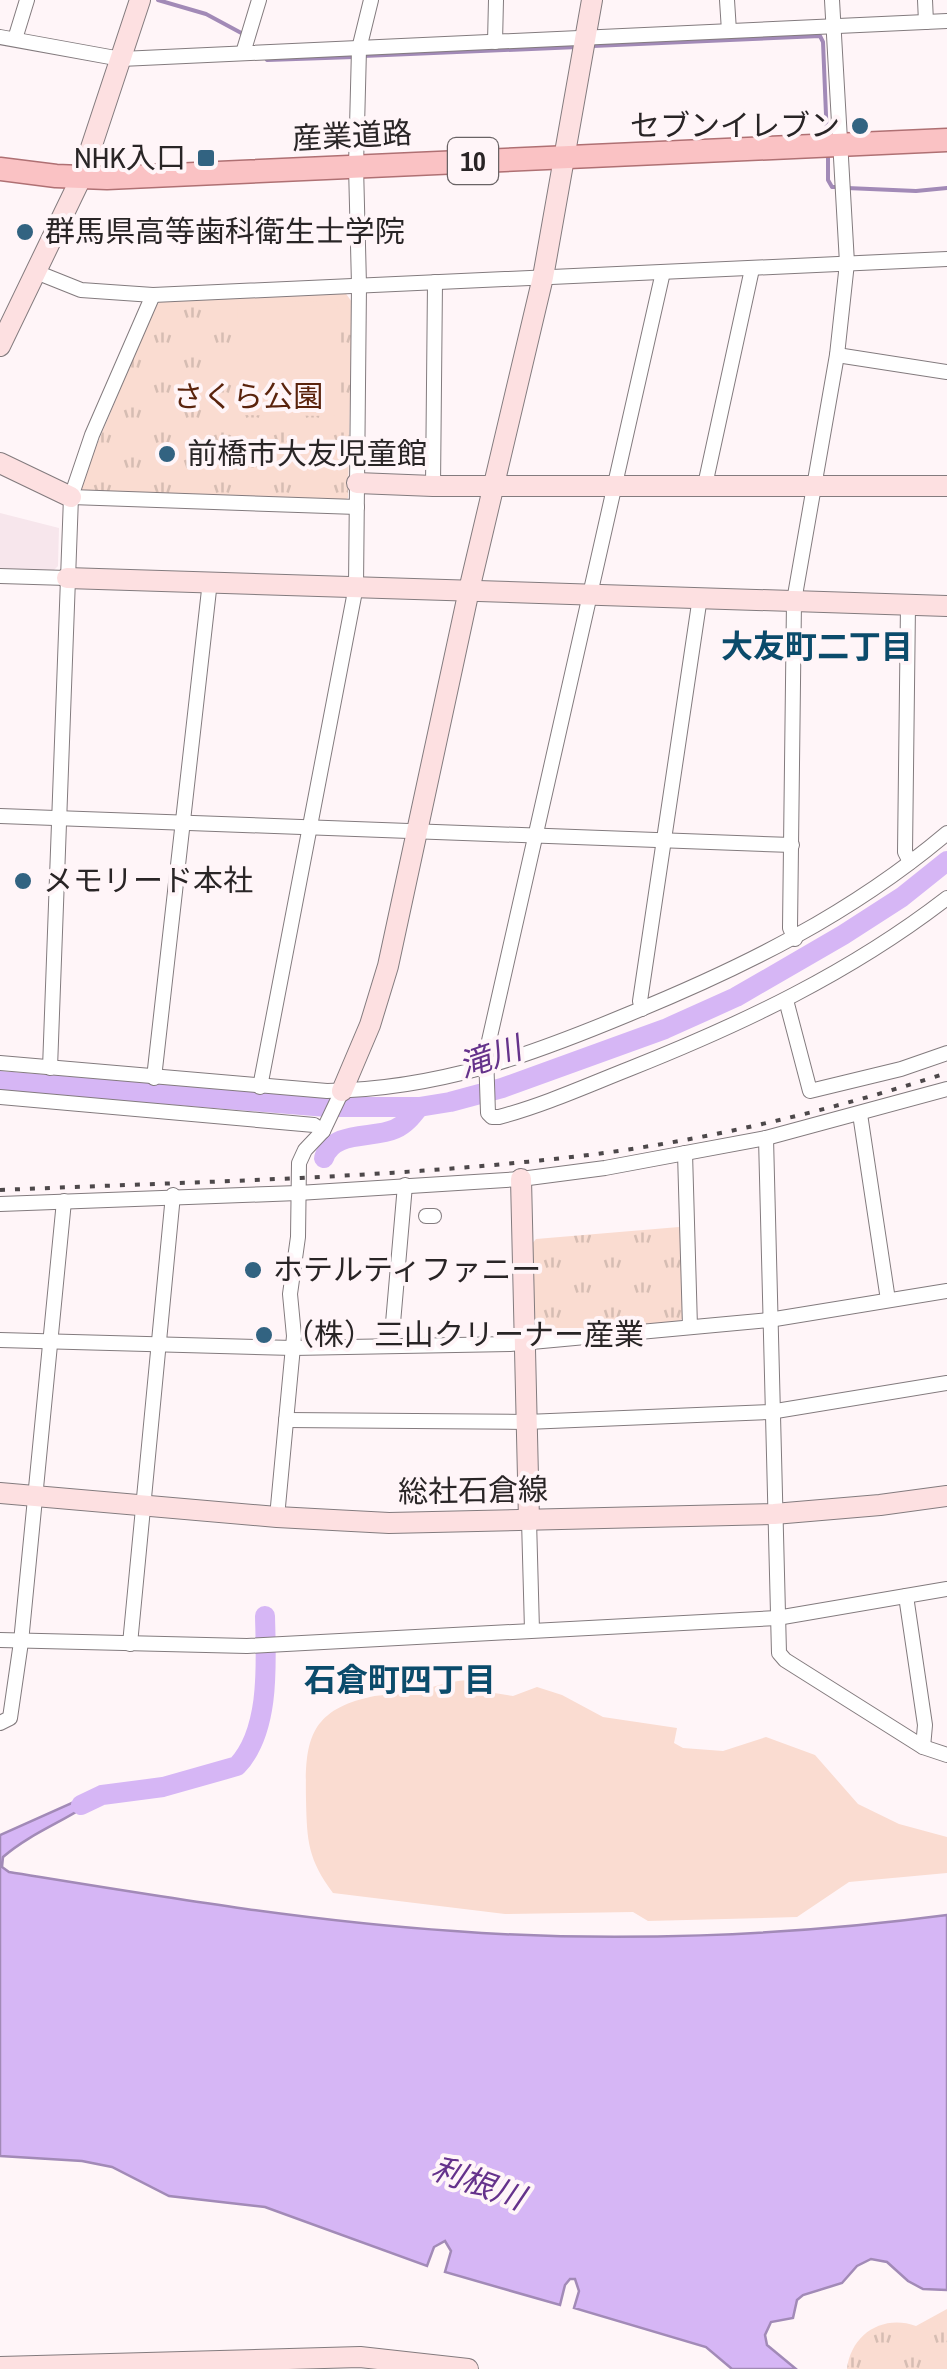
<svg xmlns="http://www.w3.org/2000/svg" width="947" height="2369" font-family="'Archivo Narrow','Noto Sans JP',sans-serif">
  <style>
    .built { fill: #f7e6ec }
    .park { fill: url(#park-tufts) }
    .pitch { fill: #fadcd1 }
    .water { fill: #d6b6f5; stroke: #a28ab7; stroke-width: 2.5 }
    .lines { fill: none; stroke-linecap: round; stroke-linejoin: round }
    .stream { stroke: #a28ab7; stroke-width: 4 }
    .river { stroke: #d6b6f5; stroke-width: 20 }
    .street-casing { stroke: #837b7e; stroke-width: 16 }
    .secondary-casing { stroke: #837b7e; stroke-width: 22 }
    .primary-casing { stroke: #af7073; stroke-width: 25 }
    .street { stroke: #fff; stroke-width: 14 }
    .secondary { stroke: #fde0e1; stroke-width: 20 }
    .primary { stroke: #fac2c4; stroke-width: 22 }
    .rail { stroke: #4d484a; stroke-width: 4; stroke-dasharray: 5 10; stroke-linecap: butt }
    .poi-dot { fill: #326381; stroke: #fff5f8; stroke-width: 4 }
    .labels { text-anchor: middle; stroke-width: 8; stroke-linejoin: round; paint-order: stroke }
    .shield { fill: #fff5f8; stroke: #696365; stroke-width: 2.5 }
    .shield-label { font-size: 28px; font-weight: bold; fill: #292526 }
    .poi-label { font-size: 30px; fill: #292526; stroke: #fff5f8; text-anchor: start }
    .street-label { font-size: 30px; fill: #292526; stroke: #fff5f8 }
    .park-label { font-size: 30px; fill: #5a230c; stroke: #fff5f8 }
    .neighbourhood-label { font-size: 32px; font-weight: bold; fill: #0b4b6b; stroke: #fff5f8 }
    .water-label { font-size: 32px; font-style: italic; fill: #65328b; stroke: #fff5f8 }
  </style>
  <defs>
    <pattern id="park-tufts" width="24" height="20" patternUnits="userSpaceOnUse" patternTransform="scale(2.5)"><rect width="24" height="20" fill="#fadcd1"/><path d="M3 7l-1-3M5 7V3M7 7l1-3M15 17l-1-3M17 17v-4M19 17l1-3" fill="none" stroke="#d6bdb3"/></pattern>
  </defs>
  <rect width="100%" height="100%" fill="#fff5f8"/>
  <polygon class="built" points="0,513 59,528 58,566 52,572 0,570"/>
  <g class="park">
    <polygon points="344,291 352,302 348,498 340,502 82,491 79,487 156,305 163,300"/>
    <polygon points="679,1227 683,1230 685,1315 680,1321 540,1333 534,1328 531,1245 536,1239"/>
    <path d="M947,2309V2369H847C851,2334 883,2314 916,2326Z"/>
  </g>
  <g class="pitch">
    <polygon points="238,301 334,302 341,313 341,416 237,415"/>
    <path d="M468,1680L469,1689L513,1696L537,1687L562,1695L603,1717L677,1728L674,1743L683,1748L723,1751L766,1737L815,1755L858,1804L899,1824L947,1837V1873L849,1882L797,1917L648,1921L633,1912L505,1914L333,1893C308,1859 307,1842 306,1800C305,1744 307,1711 370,1697C382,1694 396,1695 408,1693C429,1689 446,1681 468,1680Z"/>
  </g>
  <path class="water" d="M94,1793L102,1795C71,1819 33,1831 3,1857L2,1867L9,1872C157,1896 304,1921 454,1931C612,1943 789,1936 947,1915V2290L923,2289L908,2281L887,2262L871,2259L857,2266L842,2283L803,2295L797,2300L793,2318L771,2322L765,2335L767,2345L796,2369H732L706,2347L574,2308L579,2291L575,2279H570L565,2285L560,2305L445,2272L451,2251L445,2241L434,2247L427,2266L265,2207L169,2196L112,2167L82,2161L0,2156V1835Z"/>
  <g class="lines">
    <g class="stream">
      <polyline points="158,0 206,14 245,35"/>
      <polyline points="593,46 820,36 823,42 827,139"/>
      <polyline points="363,56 578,47"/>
      <polyline points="265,57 267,60 354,57"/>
      <polyline points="828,153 828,180 832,187 837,187"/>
      <polyline points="847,188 916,191 947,188"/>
    </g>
    <g class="river">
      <polyline points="0,1081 327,1107 419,1107 450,1102 502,1088 665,1029 736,997 843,935 902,897 947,861"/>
      <path d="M324,1158C333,1130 373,1139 395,1129C406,1124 412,1116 419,1107"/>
      <path d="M81,1805L102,1795L163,1787L237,1766C271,1730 266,1661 265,1616"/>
    </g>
    <g class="street-casing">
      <g id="street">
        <polyline points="727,0 729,31"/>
        <polyline points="925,0 926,22"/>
        <polyline points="0,37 121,59 947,21"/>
        <polyline points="15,39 27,0"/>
        <polyline points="495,42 496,0"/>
        <polyline points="243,53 259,0"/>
        <polyline points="36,272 81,290 153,295 947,259"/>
        <path d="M663,272L486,1054L488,1113L492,1117H499C544,1105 586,1086 629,1069C742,1024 850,973 947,898"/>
        <polyline points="837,355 947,372"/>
        <polyline points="705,485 752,269"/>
        <polyline points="433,486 435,282"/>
        <polyline points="71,497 357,507"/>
        <polyline points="0,576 67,578"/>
        <polyline points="908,605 905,852 910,862"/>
        <polyline points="0,816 792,845"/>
        <polyline points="795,939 790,928 794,601 837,355 847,263 832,0"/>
        <polyline points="786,1000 810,1091 901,1069 947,1053"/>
        <polyline points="642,1009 640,1001 700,597"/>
        <path d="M0,1063L327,1091C439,1089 528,1056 629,1014C744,967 851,914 947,833"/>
        <polyline points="50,1068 71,497 92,435 153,295"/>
        <polyline points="154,1078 210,581"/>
        <polyline points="260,1087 356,586 359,285 356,166 359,49 371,0"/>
        <polyline points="0,1097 314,1125 323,1131"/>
        <polyline points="860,1114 888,1300"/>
        <polyline points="766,1138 779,1653 785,1660 923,1747 947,1755"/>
        <polyline points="685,1153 690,1327"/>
        <polyline points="0,1204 298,1193 521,1179 605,1168 766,1138 947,1089"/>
        <polyline points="426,1216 434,1216"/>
        <polyline points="0,1340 293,1348 510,1344 769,1320 947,1291"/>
        <polyline points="391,1346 405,1185"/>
        <polyline points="286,1420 526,1422 770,1412 947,1383"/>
        <polyline points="277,1517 294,1336 290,1294 298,1237 299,1163 305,1150 323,1131 342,1091"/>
        <polyline points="529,1520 532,1630"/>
        <polyline points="906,1596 925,1725 923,1747"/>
        <polyline points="0,1640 247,1646 777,1618 947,1589"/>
        <polyline points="130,1644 173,1195"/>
        <polyline points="0,1723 10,1718 21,1642 64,1201"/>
      </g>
    </g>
    <g class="secondary-casing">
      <g id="secondary">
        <polyline points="0,346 81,178 140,0"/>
        <polyline points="0,463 71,497"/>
        <polyline points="357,483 433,486 947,486"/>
        <polyline points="67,578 947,606"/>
        <polyline points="342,1091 370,1025 388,966 469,590 543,277 592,0"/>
        <polyline points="521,1179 529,1520"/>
        <polyline points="0,1493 277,1517 389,1523 774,1514 880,1505 947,1496"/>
        <polyline points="0,2367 360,2357 468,2369"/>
      </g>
    </g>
    <g class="primary-casing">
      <polyline id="primary" points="0,169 56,176 107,178 947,140"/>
    </g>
    <use href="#street" class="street"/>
    <use href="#secondary" class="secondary"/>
    <use href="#primary" class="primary"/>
    <path class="rail" d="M0,1190C184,1182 370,1179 554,1159C687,1145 820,1114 947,1073"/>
  </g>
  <g class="poi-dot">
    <circle cx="860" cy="126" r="10"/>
    <rect x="196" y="148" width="20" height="20" rx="5"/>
    <circle cx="25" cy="232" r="10"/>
    <circle cx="167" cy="454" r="10"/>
    <circle cx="23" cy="881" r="10"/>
    <circle cx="253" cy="1270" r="10"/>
    <circle cx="264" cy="1335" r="10"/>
  </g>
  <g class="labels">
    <rect class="shield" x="448" y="138" width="50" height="46" rx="8"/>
    <g class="shield-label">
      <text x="473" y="171">10</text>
    </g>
    <g class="poi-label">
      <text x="840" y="136" text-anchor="end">セブンイレブン</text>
      <text x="186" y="168" text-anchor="end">NHK入口</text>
      <text x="45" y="242">群馬県高等歯科衛生士学院</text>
      <text x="187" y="464">前橋市大友児童館</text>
      <text x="43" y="891">メモリード本社</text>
      <text x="273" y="1280">ホテルティファニー</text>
      <text x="284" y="1345">（株）三山クリーナー産業</text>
    </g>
    <g class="street-label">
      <text transform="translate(352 136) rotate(-3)" y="10">産業道路</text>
      <text transform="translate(473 1491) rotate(-1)" y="10">総社石倉線</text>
    </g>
    <g class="park-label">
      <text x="248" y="407">さくら公園</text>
    </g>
    <g class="neighbourhood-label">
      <text x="817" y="658">大友町二丁目</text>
      <text x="400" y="1691">石倉町四丁目</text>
    </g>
    <g class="water-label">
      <text transform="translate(490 1057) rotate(-19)" y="11">滝川</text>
      <text transform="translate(478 2183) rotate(20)" y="11">利根川</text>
    </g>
  </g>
</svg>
